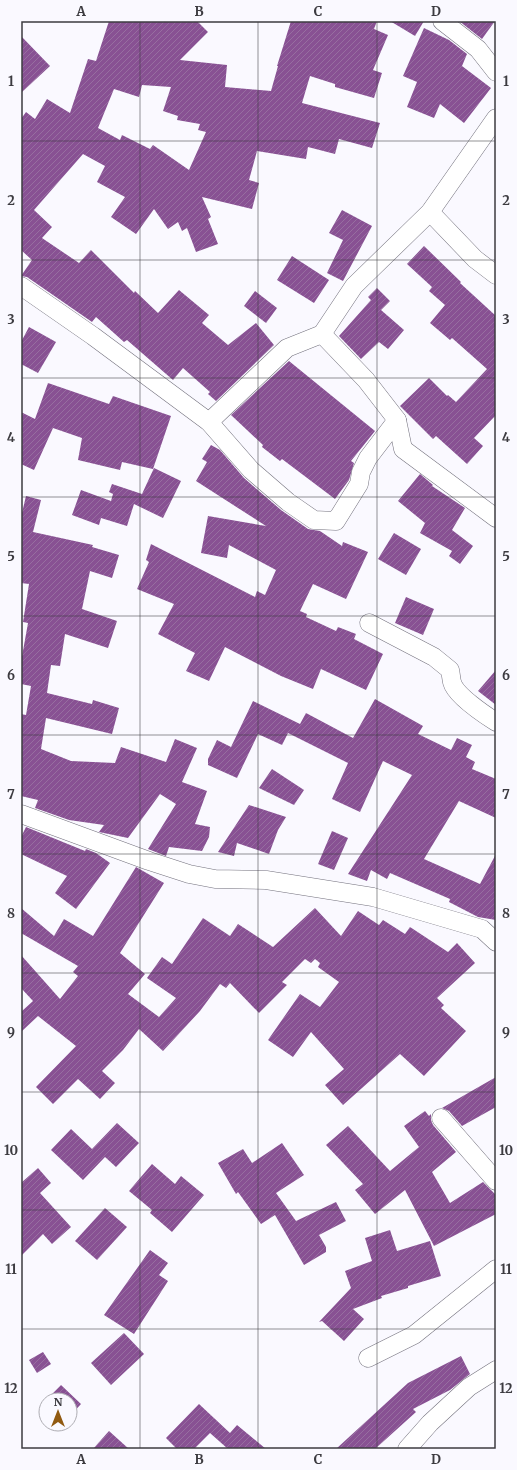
<svg xmlns="http://www.w3.org/2000/svg" width="517" height="1470" font-family="Merriweather,serif">
  <style>
    .building { fill: url(#building-hatch); fill-rule: evenodd }
    .lines { fill: none; stroke-linecap: round; stroke-linejoin: round }
    .street-casing { stroke: #73717d; stroke-width: 19 }
    .street { stroke: #fff; stroke-width: 18 }
    .grid { fill: none; stroke: #3c3b40; stroke-width: 1; stroke-opacity: 0.55 }
    .neatline { fill: none; stroke: #3c3b40; stroke-width: 1.5 }
    .grid-label { font-size: 13px; text-anchor: middle; font-weight: bold; fill: #3c3b40 }
  </style>
  <defs>
    <pattern id="building-hatch" width="6" height="6" patternUnits="userSpaceOnUse"><rect width="6" height="6" fill="#885193"/><path d="M-1 1l2-2M0 6l6-6M5 7l2-2" fill="none" stroke="#976ea0"/></pattern>
  </defs>
  <rect width="100%" height="100%" fill="#faf9ff"/>
  <g class="building">
    <path d="M109,21H197L208,32L180,60L227,65L225,87L271,91L278,66H277L291,21H377L374,29L388,35L373,70L382,73L374,98L335,87V84L310,76L302,103L380,123L372,148L339,139L335,154L308,147L306,159L257,151L249,180L259,183L252,209L202,197L211,217L208,219L218,244L196,252L187,228L182,231L178,222L168,229L154,209L136,234L111,217L125,197L97,182L105,166L83,154L34,210L52,227L42,238L79,263L91,250L134,293L135,291L158,313L179,290L209,315L202,323L228,345L256,323L274,345L216,401L208,394L210,392L183,368L173,380L127,340L124,342L96,317L92,322L27,277L21,276L32,260L21,250V119L26,112L35,119L47,99L70,113L88,59L96,61ZM142,85L171,87L163,111L178,116L177,120L200,124L198,130L206,132L189,170L153,145L150,149L122,135L120,140L98,128L114,89L139,97Z"/>
    <polygon points="390,21 424,21 415,36"/>
    <polygon points="459,21 495,21 482,39"/>
    <polygon points="424,28 449,40 467,54 462,66 491,88 464,123 440,104 434,118 407,107 417,82 403,76"/>
    <polygon points="21,36 50,66 21,93"/>
    <polygon points="342,210 372,226 343,281 327,273 343,240 329,233"/>
    <polygon points="424,246 461,282 460,283 496,316 496,415 474,438 483,446 467,464 436,436 433,439 400,406 429,378 447,396 448,395 456,402 487,369 452,338 450,340 430,323 445,305 429,291 432,287 407,264"/>
    <polygon points="292,256 329,280 314,303 277,280"/>
    <polygon points="377,288 390,301 381,310 404,330 388,349 379,342 361,359 339,336 371,300 368,297"/>
    <polygon points="255,291 277,308 266,323 244,306"/>
    <polygon points="29,327 56,342 38,373 21,364 21,342"/>
    <polygon points="289,361 375,431 351,461 354,463 349,480 335,499 282,459 280,461 262,447 263,445 231,415"/>
    <polygon points="48,383 109,404 113,396 171,416 153,469 122,462 120,470 78,460 82,438 53,428 34,470 21,464 21,412 35,419"/>
    <polygon points="211,445 220,450 244,478 281,510 308,529 320,531 342,546 343,542 368,552 346,599 313,584 300,611 307,614 306,617 336,631 338,627 356,634 354,639 383,654 366,690 321,669 313,689 281,676 225,647 209,681 186,671 195,653 158,634 174,604 137,589 149,562 146,560 151,544 255,597 257,591 265,595 276,570 229,545 227,558 201,553 208,516 266,526 196,481 207,462 202,459"/>
    <polygon points="154,468 181,481 163,518 134,504 127,526 101,518 99,525 72,515 81,490 111,501 113,494 109,492 112,484 142,494"/>
    <polygon points="420,474 433,485 432,486 465,508 452,530 473,546 460,564 449,556 452,551 420,533 425,523 398,501"/>
    <polygon points="26,496 41,500 33,532 93,545 92,547 119,555 112,578 90,571 82,609 117,621 108,648 65,634 60,666 51,665 47,693 92,704 93,700 119,708 112,734 46,718 41,749 71,761 115,763 121,747 166,762 175,739 197,748 182,782 207,791 195,824 210,827 209,837 202,851 169,847 166,856 148,849 176,804 160,794 128,838 99,832 104,825 69,820 35,808 38,800 21,796 21,714 26,715 31,686 21,684 21,662 28,623 23,622 29,584 21,583 21,517"/>
    <polygon points="394,533 421,549 406,575 378,559"/>
    <polygon points="406,597 434,609 423,635 395,623"/>
    <polygon points="496,670 496,705 478,691"/>
    <polygon points="375,699 423,726 418,734 451,750 457,738 472,745 466,757 475,762 472,769 496,779 496,818 459,801 424,859 480,884 496,854 496,920 478,917 449,902 450,899 390,873 387,879 371,870 367,881 348,874 412,775 383,761 360,812 332,799 348,763 288,733 282,745 258,734 237,778 208,765 208,759 217,740 231,747 253,701 300,724 306,713 353,738"/>
    <polygon points="272,769 304,790 294,805 259,788"/>
    <polygon points="249,805 286,817 278,830 269,854 237,843 234,856 218,852"/>
    <polygon points="26,827 85,851 86,849 96,853 110,863 76,909 55,893 67,876 21,854 21,837"/>
    <polygon points="332,831 348,838 334,870 318,864"/>
    <polygon points="136,867 164,883 120,953 145,974 128,994 159,1017 176,998 147,978 162,957 172,964 203,918 230,936 238,924 273,947 315,908 341,936 358,911 379,925 383,920 405,934 410,927 448,952 457,943 475,963 437,998 444,1005 441,1008 466,1031 424,1076 400,1054 343,1105 325,1085 344,1069 311,1032 293,1057 268,1040 300,994 320,1007 339,982 318,967 320,963 315,959 311,963 305,959 282,982 287,985 259,1013 230,983 226,988 220,984 200,1011 163,1051 139,1029 123,1050 102,1071 115,1083 100,1099 78,1079 53,1104 36,1087 76,1046 38,1016 21,1032 21,1012 33,1001 21,988 21,955 60,999 78,976 73,972 78,966 21,933 21,908 54,936 64,919 93,936"/>
    <polygon points="496,1077 496,1107 462,1126 449,1111 442,1108"/>
    <polygon points="425,1111 429,1116 431,1114 431,1120 433,1125 456,1152 432,1172 450,1203 483,1182 496,1195 496,1214 434,1246 405,1190 375,1214 355,1190 363,1184 326,1145 348,1126 390,1171 419,1147 404,1126"/>
    <polygon points="117,1123 139,1143 116,1167 105,1157 83,1180 51,1150 71,1129 92,1149"/>
    <polygon points="282,1143 304,1175 276,1193 296,1221 336,1202 346,1221 319,1235 326,1247 326,1252 304,1265 275,1215 261,1224 238,1192 236,1194 218,1163 243,1149 252,1163"/>
    <polygon points="152,1164 175,1184 181,1176 204,1195 172,1232 150,1213 152,1210 129,1191"/>
    <polygon points="38,1168 51,1183 40,1193 71,1227 52,1244 43,1234 21,1256 21,1183"/>
    <polygon points="105,1208 127,1227 97,1260 75,1241"/>
    <polygon points="390,1230 397,1251 430,1241 441,1276 408,1286 408,1288 381,1296 382,1298 353,1309 364,1319 344,1341 322,1321 319,1322 351,1288 345,1271 372,1261 365,1238"/>
    <polygon points="150,1250 168,1263 159,1275 168,1281 134,1334 104,1315"/>
    <polygon points="124,1333 144,1354 111,1385 91,1363"/>
    <polygon points="43,1352 51,1364 37,1373 29,1360"/>
    <polygon points="461,1356 470,1374 450,1390 413,1409 416,1412 375,1449 336,1449 408,1383"/>
    <polygon points="61,1385 81,1404 70,1416 70,1400 46,1400"/>
    <polygon points="199,1404 230,1433 237,1425 266,1449 228,1449 210,1433 194,1449 177,1449 166,1438"/>
    <polygon points="109,1431 129,1449 93,1449"/>
  </g>
  <g class="lines">
    <g class="street-casing">
      <g id="street">
        <polyline points="442,21 478,49 496,72"/>
        <polyline points="430,212 475,259 496,275"/>
        <polyline points="21,286 93,336 209,422 251,470 288,502 314,520 336,521 359,484 361,472 368,458 397,420"/>
        <polyline points="322,334 366,380 397,420 403,449 496,518"/>
        <polyline points="209,422 287,348 322,334 354,286 430,212 496,118"/>
        <path d="M369,623L434,657L450,670C451,674 451,678 452,682C455,695 485,715 496,722"/>
        <polyline points="21,814 149,861 189,874 215,879 266,880 373,897 482,929 496,942"/>
        <polyline points="441,1118 496,1181"/>
        <polyline points="368,1358 414,1335 496,1269"/>
        <polyline points="407,1449 430,1423 469,1387 496,1370"/>
      </g>
    </g>
    <use href="#street" class="street"/>
  </g>
  <path class="grid" d="M140,21V1449M258,21V1449M377,21V1449M21,141H496M21,260H496M21,378H496M21,497H496M21,616H496M21,735H496M21,854H496M21,973H496M21,1092H496M21,1210H496M21,1329H496"/>
  <rect width="517" height="1470" fill="none" stroke="#faf9ff" stroke-width="44"/>
  <g transform="translate(58 1412)"><circle r="19" fill="#faf9ff" stroke="#aeadb3"/>
  <path d="M0-3L7 15L0 10L-7 15Z" fill="#915a11"/>
  <text y="-6" font-size="11" font-weight="bold" text-anchor="middle" fill="#3c3b40">N</text>
  </g>
  <rect x="22" y="22" width="473" height="1426" class="neatline"/>
  <g class="grid-label">
    <text x="81" y="16">A</text>
    <text x="199" y="16">B</text>
    <text x="318" y="16">C</text>
    <text x="436" y="16">D</text>
    <text x="11" y="86">1</text>
    <text x="506" y="86">1</text>
    <text x="11" y="205">2</text>
    <text x="506" y="205">2</text>
    <text x="11" y="324">3</text>
    <text x="506" y="324">3</text>
    <text x="11" y="442">4</text>
    <text x="506" y="442">4</text>
    <text x="11" y="561">5</text>
    <text x="506" y="561">5</text>
    <text x="11" y="680">6</text>
    <text x="506" y="680">6</text>
    <text x="11" y="799">7</text>
    <text x="506" y="799">7</text>
    <text x="11" y="918">8</text>
    <text x="506" y="918">8</text>
    <text x="11" y="1037">9</text>
    <text x="506" y="1037">9</text>
    <text x="11" y="1155">10</text>
    <text x="506" y="1155">10</text>
    <text x="11" y="1274">11</text>
    <text x="506" y="1274">11</text>
    <text x="11" y="1393">12</text>
    <text x="506" y="1393">12</text>
    <text x="81" y="1464">A</text>
    <text x="199" y="1464">B</text>
    <text x="318" y="1464">C</text>
    <text x="436" y="1464">D</text>
  </g>
</svg>
